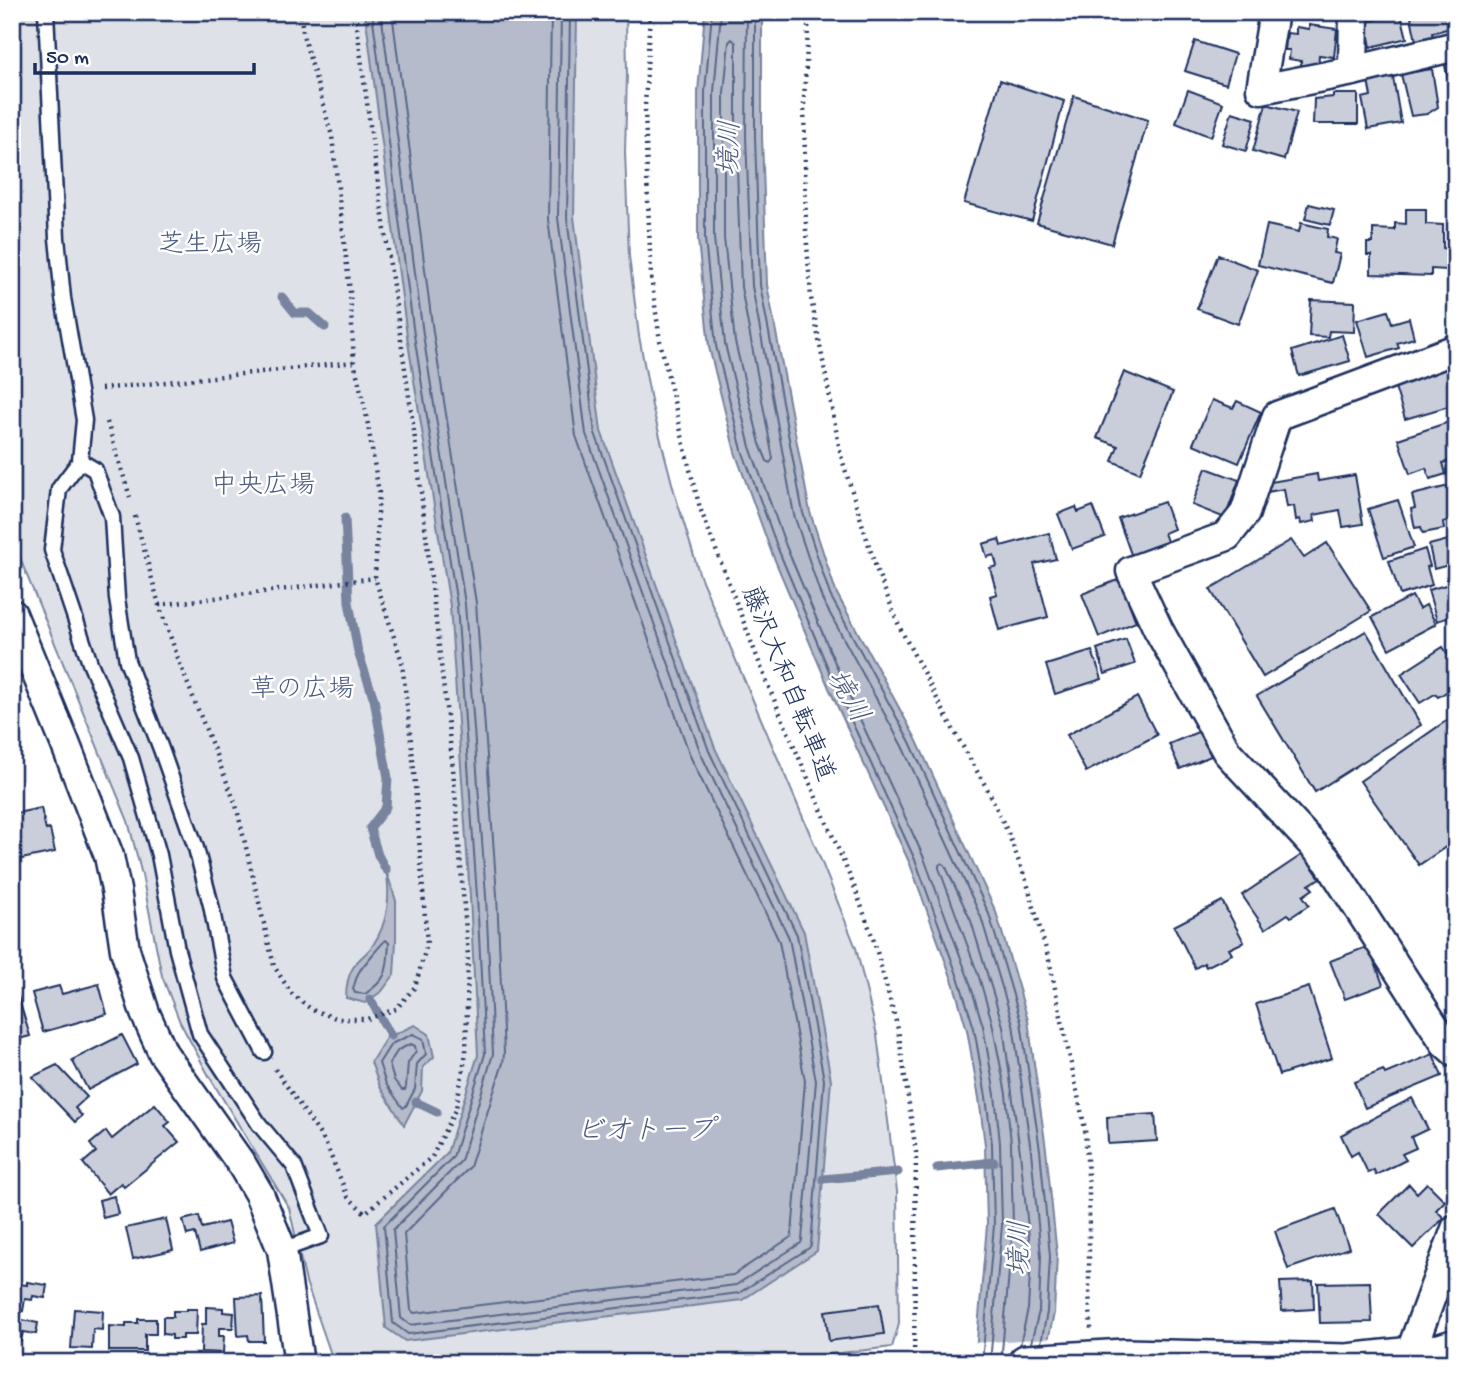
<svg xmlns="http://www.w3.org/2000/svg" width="1468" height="1375" font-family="'Gochi Hand','Klee One',sans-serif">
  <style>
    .green { fill: #dee1e7; stroke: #7c88a2; stroke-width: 2 }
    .water { fill: #b5bbca; stroke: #77839f; stroke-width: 2 }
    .pier { fill: #fff }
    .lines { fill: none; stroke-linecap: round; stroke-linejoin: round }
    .shore { stroke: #596789; stroke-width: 2 }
    .stream { stroke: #77839f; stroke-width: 9 }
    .building { fill: #caceda; stroke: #1b2f5e; stroke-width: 2 }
    .service-casing { stroke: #1b2f5e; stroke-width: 19 }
    .minor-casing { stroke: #1b2f5e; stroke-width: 33 }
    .tertiary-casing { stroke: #1b2f5e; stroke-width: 40 }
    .path { stroke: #1b2f5e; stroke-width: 4.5; stroke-dasharray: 2 5; stroke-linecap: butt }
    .service { stroke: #fff; stroke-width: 14 }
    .minor { stroke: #fff; stroke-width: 28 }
    .tertiary { stroke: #fff; stroke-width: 35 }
    .labels { text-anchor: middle; stroke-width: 5; stroke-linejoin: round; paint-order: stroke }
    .park-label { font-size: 26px; fill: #4c5c80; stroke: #fff }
    .street-label { font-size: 26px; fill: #1b2f5e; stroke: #fff }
    .water-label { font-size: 28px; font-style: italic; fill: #49597e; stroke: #fff }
  </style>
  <rect width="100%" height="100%" fill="#fff"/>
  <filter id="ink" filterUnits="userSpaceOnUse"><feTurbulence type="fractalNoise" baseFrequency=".0143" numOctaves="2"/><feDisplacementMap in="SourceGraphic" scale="14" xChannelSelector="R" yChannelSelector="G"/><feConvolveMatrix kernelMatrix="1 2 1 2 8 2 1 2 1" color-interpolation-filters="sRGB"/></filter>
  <g filter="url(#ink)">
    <polygon class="green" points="12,12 626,12 627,75 625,152 629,256 639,336 652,406 674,491 700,576 816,848 856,948 877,1035 897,1191 899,1324 892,1347 754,1363 334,1363 306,1282 289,1208 209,1076 180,1022 162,976 142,875 128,821 23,566 12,532"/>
    <g class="water">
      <polygon points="365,12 577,12 574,217 601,431 715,748 804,932 831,1080 817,1251 742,1300 405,1341 386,1328 376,1223 447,1153 478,1055 470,897 450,606 407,336"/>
      <polygon points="705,12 762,12 762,137 767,285 810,512 836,592 916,739 996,912 1028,1020 1046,1149 1057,1255 1054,1313 1043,1363 975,1363 987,1225 985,1145 979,1098 967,1030 954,985 910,864 829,688 771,551 735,452 709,347 698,240 698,92"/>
      <path d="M386,870L396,901V941L394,975L382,991L365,1003L346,998C346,988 348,975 354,966C359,958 368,953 373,945C388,923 391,895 386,870Z"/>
      <polygon points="415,1025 429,1034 434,1057 423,1067 422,1091 404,1125 380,1087 371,1062 386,1038"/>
    </g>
    <polygon class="pier" points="1052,1338 1047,1363 971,1363 973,1343"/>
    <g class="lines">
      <g class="shore">
        <polyline points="372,12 414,335 457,605 477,896 485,1054 453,1157 384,1226 393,1323 408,1334 739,1293 809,1248 811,1245 824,1080 797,935 709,751 595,433 567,218 570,12"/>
        <polyline points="381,12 423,334 465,604 486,896 493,1054 461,1161 393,1230 401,1318 410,1325 736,1285 801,1243 802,1240 816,1081 789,938 701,754 586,434 558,218 561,12"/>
        <polyline points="392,12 433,332 476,603 497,895 504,1054 503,1063 470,1167 404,1234 411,1310 414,1313 733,1275 791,1237 792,1234 805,1081 779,941 691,758 576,436 548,219 551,12"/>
        <polyline points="712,12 705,92 705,239 716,346 742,450 778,549 835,685 916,862 960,983 974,1028 986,1097 992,1144 994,1225 982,1363"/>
        <polyline points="721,12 714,92 714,238 725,344 750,447 786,546 843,682 924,858 969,980 983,1026 995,1095 1000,1143 1002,1225 990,1363"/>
        <polyline points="747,12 746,137 752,286 794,515 822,599 902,746 981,917 1013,1024 1031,1151 1041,1256 1039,1311 1031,1343"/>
        <polyline points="755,12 755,137 760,285 803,513 830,595 910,742 989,914 1021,1022 1040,1150 1050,1256 1047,1312 1041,1343"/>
        <polygon points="732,39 736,43 736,137 741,287 773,459 770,463 767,461 760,444 735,342 724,238 724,93 729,42"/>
        <path d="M386,940L389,943C387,970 389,978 365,994L355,993L353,989C355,983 356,977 359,972C362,967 382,943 386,940Z"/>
        <polygon points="413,1034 423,1039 426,1054 417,1064 415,1089 406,1106 403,1108 386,1084 379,1063 391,1044"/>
        <polygon points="411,1044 415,1046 416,1051 408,1063 406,1087 405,1090 402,1090 394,1080 389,1064 398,1050"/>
        <polyline points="1001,1363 1013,1226 1011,1143 1006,1094 992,1022 979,977 939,868 939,865 942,863 945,865 971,921 1003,1026 1020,1152 1031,1256 1028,1309 1020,1345"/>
      </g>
      <g class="stream">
        <polyline points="282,297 295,313 309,313 325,327"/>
        <polyline points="345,518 349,602 358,652 374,699 388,778 386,807 370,828 378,855 386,870"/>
        <polyline points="370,999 391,1036"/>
        <polyline points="416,1102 437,1112"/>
        <polyline points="937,1168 994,1162"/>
        <polyline points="823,1179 898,1172"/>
      </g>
    </g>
    <g class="building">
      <polygon points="1410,12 1446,12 1450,28 1432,33 1433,37 1416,41"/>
      <polygon points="1401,14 1407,38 1371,47 1366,22"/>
      <polygon points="1309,25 1337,29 1334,57 1319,55 1318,68 1301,65 1301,61 1289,59 1290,50 1285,50 1287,33 1296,34 1296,27 1309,29"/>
      <polygon points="1195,41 1235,54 1226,84 1185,71"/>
      <polygon points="1456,58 1456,77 1448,79 1444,61"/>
      <polygon points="1432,69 1438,107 1427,114 1411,116 1401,74"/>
      <polygon points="1393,77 1401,123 1368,129 1362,98 1371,96 1368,81"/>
      <polygon points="1000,80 1064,101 1032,221 964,203"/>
      <polygon points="1188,90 1223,103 1211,137 1176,123"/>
      <polygon points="1333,94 1358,94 1358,124 1313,124 1314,99 1333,97"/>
      <polygon points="1074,96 1148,120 1112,244 1037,223"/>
      <polygon points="1266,104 1297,112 1284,160 1253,151"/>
      <polygon points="1232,112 1255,119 1246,151 1222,144"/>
      <polygon points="1309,204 1334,210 1330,225 1305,219"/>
      <polygon points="1406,209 1426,209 1426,224 1443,225 1443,248 1447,249 1447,270 1431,269 1431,276 1371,274 1371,255 1367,255 1367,243 1373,243 1373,229 1395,230 1395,223 1406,224"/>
      <polygon points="1301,223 1328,229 1327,237 1337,239 1334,253 1340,254 1333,283 1258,265 1267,225 1299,232"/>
      <polygon points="1454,250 1456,250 1456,294 1453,294"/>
      <polygon points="1218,255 1258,270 1238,324 1197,309"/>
      <polygon points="1311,300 1355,302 1354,332 1329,331 1328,337 1309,336"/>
      <polygon points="1388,311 1392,323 1409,318 1414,338 1397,343 1399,348 1368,357 1357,320"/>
      <polygon points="1342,335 1350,361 1299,376 1292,351"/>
      <polygon points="1450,367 1456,387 1456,404 1405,419 1394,384"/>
      <polygon points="1124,372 1173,392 1140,473 1112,461 1118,446 1097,438"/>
      <polygon points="1212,400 1233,408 1237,401 1261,412 1239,463 1193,444"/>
      <polygon points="1452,421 1454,429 1456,428 1456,459 1443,463 1446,474 1430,479 1426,468 1410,474 1398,439"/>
      <polygon points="1206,468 1239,480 1225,518 1192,505"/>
      <polygon points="1317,474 1318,481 1355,475 1363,524 1343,527 1340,510 1314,515 1315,521 1301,524 1300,519 1296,520 1294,506 1287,507 1284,489 1267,492 1265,483"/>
      <polygon points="1453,485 1456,496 1456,509 1452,510 1455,519 1443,522 1444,529 1423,533 1421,527 1415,528 1411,509 1415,508 1412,495"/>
      <polygon points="1398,500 1414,547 1384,557 1368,509"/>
      <polygon points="1164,502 1174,529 1164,533 1168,544 1132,557 1118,518"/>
      <polygon points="1093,506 1105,537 1072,549 1058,514 1076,507 1078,512"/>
      <polygon points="1049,533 1056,559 1034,564 1048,617 999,630 990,596 997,594 990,568 997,566 994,555 987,557 983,544 999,539 1001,546"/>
      <polygon points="1456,538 1456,563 1434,569 1429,545"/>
      <polygon points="1291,540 1304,558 1327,543 1371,611 1263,677 1210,589"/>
      <polygon points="1425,549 1430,566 1427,567 1432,585 1400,595 1389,561"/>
      <polygon points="1120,579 1136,622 1099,637 1082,594"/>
      <polygon points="1456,582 1456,615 1437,621 1428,590"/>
      <polygon points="1412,596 1419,609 1426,605 1436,624 1389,649 1372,617"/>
      <polygon points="1366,631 1421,725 1315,792 1257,696"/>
      <polygon points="1126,639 1135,664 1105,674 1097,649"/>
      <polygon points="1443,647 1456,667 1456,686 1438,697 1435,694 1420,703 1401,674"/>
      <polygon points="1092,651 1102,679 1055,694 1046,665"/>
      <polygon points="1137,697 1157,735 1086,772 1067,735"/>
      <polygon points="1456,714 1456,840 1419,865 1360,781"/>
      <polygon points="1200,731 1211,756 1180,769 1169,744"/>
      <polygon points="41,808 46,830 50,829 55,852 12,861 12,814"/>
      <polygon points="1303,854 1320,878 1309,885 1313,889 1303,896 1309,905 1291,917 1288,914 1265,929 1242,895"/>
      <polygon points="1222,901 1244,942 1229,949 1232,954 1206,967 1204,963 1195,968 1174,926"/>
      <polygon points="1369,946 1383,985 1345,999 1330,961"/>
      <polygon points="99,984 107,1014 43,1032 32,993 59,986 62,994"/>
      <polygon points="1309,987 1332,1058 1279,1075 1256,1004"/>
      <polygon points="17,993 30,1036 12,1041 12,994"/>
      <polygon points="122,1035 137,1064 88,1090 72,1060"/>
      <polygon points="1433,1054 1442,1076 1365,1108 1354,1082 1383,1070 1385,1074"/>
      <polygon points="57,1065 87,1097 75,1108 82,1116 75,1122 32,1077"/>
      <polygon points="1412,1098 1428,1129 1411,1137 1416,1148 1402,1154 1406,1160 1376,1175 1374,1170 1368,1173 1358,1152 1351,1156 1341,1135"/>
      <polygon points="155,1104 170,1122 165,1126 179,1142 124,1187 121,1183 108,1194 83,1163 96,1152 90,1144 106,1131 112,1139"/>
      <polygon points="1155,1114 1157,1141 1108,1144 1107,1117"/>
      <polygon points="1427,1183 1445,1201 1436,1210 1444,1218 1413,1248 1379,1214 1409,1184 1417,1193"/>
      <polygon points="114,1196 118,1214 103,1218 99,1200"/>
      <polygon points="1335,1209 1349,1248 1288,1269 1275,1231"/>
      <polygon points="199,1216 202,1228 227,1222 233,1243 200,1252 195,1233 187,1235 183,1220"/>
      <polygon points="166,1219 173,1250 133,1259 126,1228"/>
      <polygon points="1313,1281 1314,1309 1282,1311 1280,1282"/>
      <polygon points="27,1282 47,1285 45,1298 33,1296 32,1300 25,1299 23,1311 12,1309 12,1283 27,1285"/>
      <polygon points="1370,1282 1372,1322 1320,1323 1318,1283"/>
      <polygon points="262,1296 264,1341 249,1341 248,1335 238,1336 236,1297"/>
      <polygon points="879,1304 884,1334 829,1341 825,1311"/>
      <polygon points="206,1307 223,1308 223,1312 234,1313 233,1328 219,1328 219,1336 224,1336 223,1353 201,1352 202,1324 206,1324"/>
      <polygon points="74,1309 103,1311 102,1330 93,1329 92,1349 71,1348"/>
      <polygon points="186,1309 197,1309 196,1335 183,1335 183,1339 172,1339 172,1335 163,1334 163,1317 173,1317 173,1311 186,1311"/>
      <polygon points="12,1318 38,1323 36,1334 23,1332 21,1341 12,1339"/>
      <polygon points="138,1319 156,1319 156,1334 145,1334 145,1351 109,1351 109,1326 126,1327 126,1323 138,1323"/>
    </g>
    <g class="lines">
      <g class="service-casing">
        <g id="service">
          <polyline points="46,12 57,238 63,298 84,420 80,461 59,489 52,550 90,663 131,758 159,855 177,950 200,1034 259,1124 294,1166 321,1236 282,1250"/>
          <polyline points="80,461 95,470 112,517 117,599 127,661 161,749 196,848 211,905 225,978 264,1052"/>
        </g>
      </g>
      <g class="minor-casing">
        <g id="minor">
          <polyline points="1274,12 1261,89 1353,71 1456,46"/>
          <polyline points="1353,71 1354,12"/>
          <polyline points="1456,349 1277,416 1245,513 1227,536 1131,571 1158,629 1227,752 1328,861 1445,1043 1456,1053"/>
          <polyline points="12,614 65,743 109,856 116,890 125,950 145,1013 163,1053 242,1165 259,1194 282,1250 299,1363"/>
          <polyline points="1411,1363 1410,1354 1456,1229"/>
        </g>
      </g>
      <g class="tertiary-casing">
        <polyline id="tertiary" points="1026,1363 1125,1357 1347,1362 1440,1352 1456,1347"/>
      </g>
      <g class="path">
        <polyline points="650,12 645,106 647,176 651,277 660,341 689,466 700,508 767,683 854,886 874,941 898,1029 916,1152 914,1363"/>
        <polyline points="809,12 804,99 806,231 811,298 841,456 876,568 900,628 954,731 989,792 1008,833 1027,883 1049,960 1085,1129 1089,1190 1089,1290 1091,1329"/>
        <polyline points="101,389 354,362"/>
        <polyline points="107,422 130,497"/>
        <polyline points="135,516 159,605 183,672 236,805 274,966 291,993 312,1010 339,1019 367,1019 396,1009 415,987 427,944 413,759 402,662 375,578 379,493 366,413 354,362 350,292 332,136 304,38 300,12"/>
        <polyline points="159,605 375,578"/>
        <polyline points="275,1069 325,1142 348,1197 365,1213 432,1157 456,1108 466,1053 468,956 453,768 414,431 371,133 355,12"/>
      </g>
      <use href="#service" class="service"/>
      <use href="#minor" class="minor"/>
      <use href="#tertiary" class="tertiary"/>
    </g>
  </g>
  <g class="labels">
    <g class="park-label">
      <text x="210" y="251">芝生広場</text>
      <text x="263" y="492">中央広場</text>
      <text x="302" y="696">草の広場</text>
    </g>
    <g class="street-label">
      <text transform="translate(790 683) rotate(68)" y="9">藤沢大和自転車道</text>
    </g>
    <g class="water-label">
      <text transform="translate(727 148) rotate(-88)" y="10">境川</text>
      <text transform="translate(850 695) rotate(60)" y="10">境川</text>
      <text x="645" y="1138">ビオトープ</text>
      <text transform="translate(1017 1248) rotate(-89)" y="10">境川</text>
    </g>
  </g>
  <rect width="1468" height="1375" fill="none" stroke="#fff" stroke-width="42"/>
  <rect x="21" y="21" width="1426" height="1333" fill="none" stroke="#1b2f5e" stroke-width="2.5" filter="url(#ink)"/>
  <path d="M35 63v10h219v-10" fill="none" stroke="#1b2f5e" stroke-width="3.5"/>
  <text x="46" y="63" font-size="21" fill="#1b2f5e" stroke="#ffffff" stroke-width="5" paint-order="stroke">50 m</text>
</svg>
